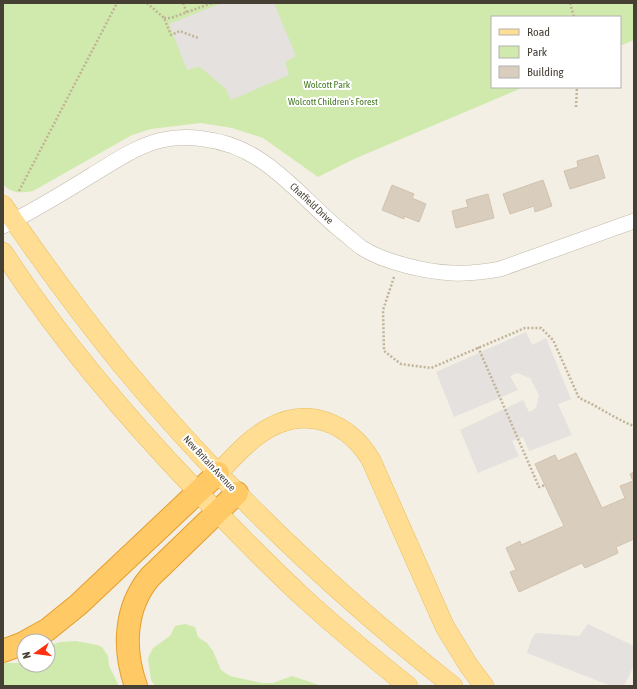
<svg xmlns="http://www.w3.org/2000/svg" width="637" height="689" font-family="'Asap Condensed',sans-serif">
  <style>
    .green { fill: #cfeaac }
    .parking { fill: #e4e1de }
    .building { fill: #d9cdbd; stroke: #d1c2ad }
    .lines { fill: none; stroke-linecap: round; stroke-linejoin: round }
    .minor-casing { stroke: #c2b9aa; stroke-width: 16 }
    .major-casing { stroke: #e9bd5d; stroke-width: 20 }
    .highway-casing { stroke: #e59e2e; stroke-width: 24 }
    .path { stroke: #c2b298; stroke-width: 2.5; stroke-dasharray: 2 2; stroke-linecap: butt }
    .minor { stroke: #fff; stroke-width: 15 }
    .major { stroke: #ffde93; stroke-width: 19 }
    .highway { stroke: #ffc965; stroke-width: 22 }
    .labels { text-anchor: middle; stroke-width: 4; stroke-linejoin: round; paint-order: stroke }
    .park-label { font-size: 10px; fill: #477b25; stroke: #fff }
    .street-label { font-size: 10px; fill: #463f34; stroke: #fff }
  </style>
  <rect width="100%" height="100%" fill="#f3efe5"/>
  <g class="green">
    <path d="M3,3H634V40L620,46V17H492V87H524L354,159L318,177L263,138L232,128L201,123L151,129L132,135L33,191C22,193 11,194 3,184Z"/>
    <polygon points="185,624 195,627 198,637 207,643 213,651 221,670 230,676 262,683 273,683 292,676 322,686 155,686 151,680 148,658 153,648 170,636 175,626"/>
    <polygon points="76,641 97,645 102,647 108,656 109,666 119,686 3,686 3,663 19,663 24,661 24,665 48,665 48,646 60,642"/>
  </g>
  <g class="parking">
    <polygon points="222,3 274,3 296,56 285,62 289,75 231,100 226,89 200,67 198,67 187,70 169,24"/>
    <polygon points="526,332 532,345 546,338 571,399 558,404 572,435 529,451 523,437 512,441 519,456 478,473 460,430 523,400 529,412 536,408 539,395 530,378 517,373 510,376 518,390 454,417 436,372"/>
    <polygon points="588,624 634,646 634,665 624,686 611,686 527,653 531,640 536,633 579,636"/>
  </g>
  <g class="building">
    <polygon points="598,155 605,178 570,189 564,171 578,167 577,161"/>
    <polygon points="543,180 552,206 535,212 534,206 510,214 503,194"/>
    <polygon points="392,185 414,194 412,198 426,204 419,222 404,216 404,219 382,210"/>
    <polygon points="488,194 494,218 456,228 452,211 468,207 466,200"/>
    <polygon points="576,453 602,508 625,498 620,486 633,481 630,474 634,472 634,539 616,547 618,553 585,568 582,563 519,592 510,572 516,570 506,548 520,541 521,545 564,526 535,464 555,455 558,461"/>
  </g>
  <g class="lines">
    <g class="minor-casing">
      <path id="minor" d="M3,226C34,211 63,193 92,175C114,162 136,146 162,140C176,137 190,137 204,139C265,146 297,194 341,231C348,236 355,243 362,248C384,262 426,272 452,273C468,274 484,272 500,269L634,221"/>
    </g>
    <g class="major-casing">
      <g id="major">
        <path d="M3,205C40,259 79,312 120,363C219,483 331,590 453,686"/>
        <path d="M3,252C59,338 126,417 197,491C232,528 268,565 306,600C339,630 373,658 408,686"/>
        <path d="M218,473C234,457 249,439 269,428C308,406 349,423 371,460L445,627L469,666L484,686"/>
      </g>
    </g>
    <g class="highway-casing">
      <g id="highway">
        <polyline points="27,641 47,630 78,605 218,473"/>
        <polyline points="3,651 24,643"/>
        <path d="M136,686C123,650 124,608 150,577L237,493"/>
      </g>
    </g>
    <g class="path">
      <polyline points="147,3 164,18 171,35 180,31 198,38"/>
      <polyline points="183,3 187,13"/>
      <polyline points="570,3 574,17"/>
      <polyline points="164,18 171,18 212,3"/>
      <polyline points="576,107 577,87"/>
      <polyline points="19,191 117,3"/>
      <path d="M394,277L383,310L384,351L401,364L431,368L525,328H541L553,340L579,398C598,406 615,419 634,426"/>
      <polyline points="478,347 539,487 545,485"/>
    </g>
    <use href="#minor" class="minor"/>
    <use href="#major" class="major"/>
    <use href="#highway" class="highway"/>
  </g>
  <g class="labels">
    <g class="park-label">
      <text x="327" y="88">Wolcott Park</text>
      <text x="333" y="105">Wolcott Children's Forest</text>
    </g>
    <g class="street-label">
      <text transform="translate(312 203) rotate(43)" y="4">Chatfield Drive</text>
      <text transform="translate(210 463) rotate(47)" y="4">New Britain Avenue</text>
    </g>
  </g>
  <rect width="637" height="689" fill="none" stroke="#463f34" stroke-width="8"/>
  <rect x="491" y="16" width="130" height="72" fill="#ffffff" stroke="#b5b2ae"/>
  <rect x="499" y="29" width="20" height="6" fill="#ffde93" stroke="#b5b2ae"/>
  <text x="527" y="36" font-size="12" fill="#463f34">Road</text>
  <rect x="499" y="46" width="20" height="12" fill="#cfeaac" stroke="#b5b2ae"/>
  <text x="527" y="56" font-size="12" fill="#463f34">Park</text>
  <rect x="499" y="66" width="20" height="12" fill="#d9cdbd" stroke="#b5b2ae"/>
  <text x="527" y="76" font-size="12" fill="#463f34">Building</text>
  <g transform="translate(36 653) rotate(256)"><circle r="19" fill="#ffffff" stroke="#b5b2ae"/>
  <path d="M0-3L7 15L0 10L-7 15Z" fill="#ff3011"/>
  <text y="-6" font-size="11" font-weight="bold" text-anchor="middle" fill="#463f34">N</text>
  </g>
</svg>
